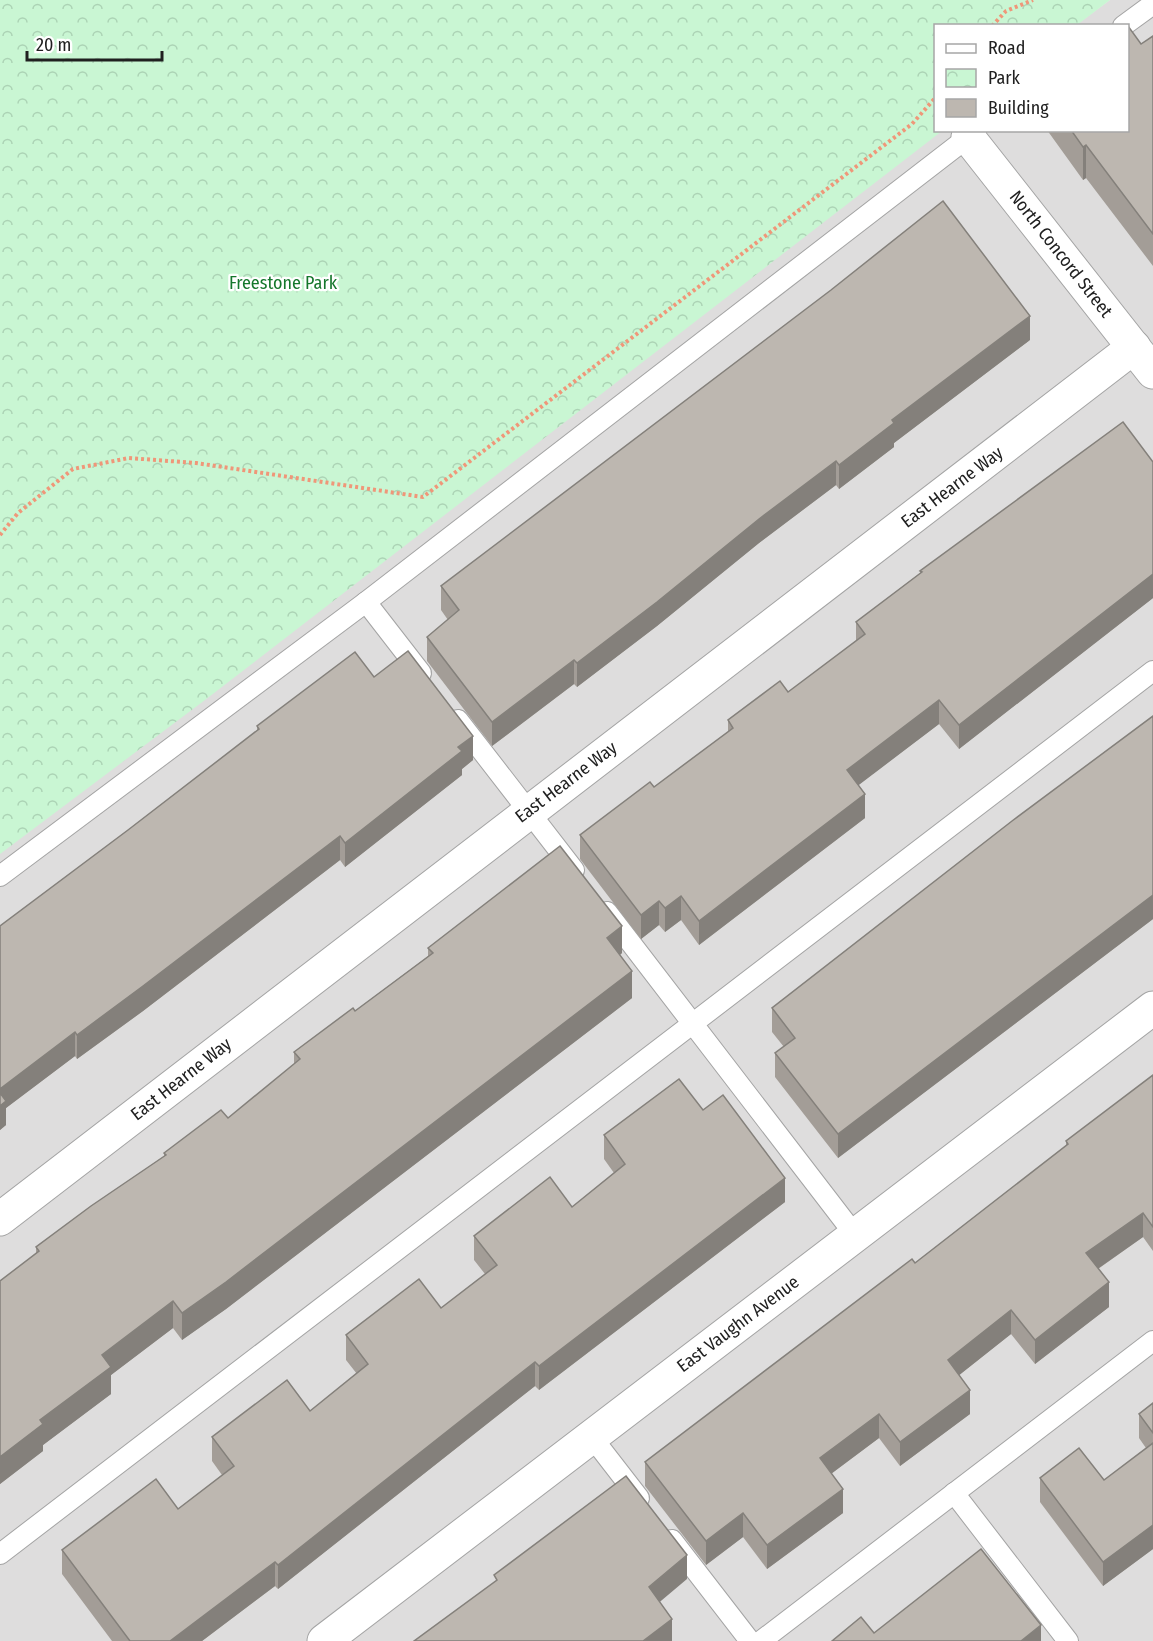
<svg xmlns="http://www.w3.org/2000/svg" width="1153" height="1641" font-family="'Fira Sans Condensed',sans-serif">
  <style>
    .residential { fill: #dedddd }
    .park { fill: url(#park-crowns) }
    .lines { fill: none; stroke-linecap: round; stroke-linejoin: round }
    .service-casing { stroke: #a4a4a4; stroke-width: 22 }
    .minor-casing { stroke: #a4a4a4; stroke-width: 35 }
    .path { stroke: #ef9779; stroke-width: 4; stroke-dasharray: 3 3; stroke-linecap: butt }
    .service { stroke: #fff; stroke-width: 20 }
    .minor { stroke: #fff; stroke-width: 33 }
    .wall { fill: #a39d97 }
    .shaded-wall { fill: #84807b }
    .building { fill: #bdb7b0; stroke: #84807b; stroke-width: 1.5 }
    .labels { text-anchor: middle; stroke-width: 4.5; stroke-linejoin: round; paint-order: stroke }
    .street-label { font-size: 18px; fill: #202020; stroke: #fff }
    .park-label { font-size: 18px; fill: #15772c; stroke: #fff }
  </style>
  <defs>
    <pattern id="park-crowns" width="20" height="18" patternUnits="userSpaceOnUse" patternTransform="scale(1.5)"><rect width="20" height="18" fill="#c9f6d3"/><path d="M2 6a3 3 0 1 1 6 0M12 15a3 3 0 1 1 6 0" fill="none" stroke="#acd3b5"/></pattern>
  </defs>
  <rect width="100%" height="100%" fill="#f0eee7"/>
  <polygon class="residential" points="1110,0 1153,0 1153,1641 0,1641 0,848 939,131 1128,130 1128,26 1076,25"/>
  <polygon class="park" points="0,0 1110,0 1077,25 936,26 936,130 942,131 205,700 0,854"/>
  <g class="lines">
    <g class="service-casing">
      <g id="service">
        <polyline points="1123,26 1153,4"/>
        <polyline points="366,602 421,673"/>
        <polyline points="458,720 574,870"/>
        <polyline points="0,876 366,602 976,131"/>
        <polyline points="607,912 855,1235"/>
        <polyline points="591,1436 639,1498"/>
        <polyline points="954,1493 1068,1641"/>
        <polyline points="672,1540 750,1641"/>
        <polyline points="0,1554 1153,671"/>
        <polyline points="761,1641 1153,1341"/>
      </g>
    </g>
    <g class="minor-casing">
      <g id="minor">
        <polyline points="968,137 1153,372"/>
        <polyline points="0,1219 1134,347"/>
        <polyline points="324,1641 1153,1008"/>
      </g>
    </g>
    <g class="path">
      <polyline points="992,26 1006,11 1033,0"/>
      <polyline points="0,535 18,513 73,469 129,458 196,463 423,497 912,124 936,97"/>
    </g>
    <use href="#service" class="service"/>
    <use href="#minor" class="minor"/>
  </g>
  <g class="wall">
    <polygon points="1153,36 1153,266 1086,178 1083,180 1047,130 1128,130 1141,44"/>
    <polygon points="1030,340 894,443 894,447 839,489 836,485 759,543 657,626 577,687 574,684 492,746 427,661 427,637 448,620 441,610 441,586"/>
    <polygon points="1153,462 1153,598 959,749 939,724 858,785 865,818 699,945 681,920 665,932 659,925 641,939 580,859 580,835 654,787 728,732 728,720 788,692 856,641 856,622 920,573 920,571"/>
    <polygon points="374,677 473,760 462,769 462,775 345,867 340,860 143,1011 77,1059 75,1056 6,1108 6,1125 0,1130 0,926 128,830 257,731 257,726"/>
    <polygon points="1153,716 1153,919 838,1158 775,1077 775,1053 784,1047 772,1032 772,1008"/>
    <polygon points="428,948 622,953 620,955 632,998 226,1309 182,1340 173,1328 111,1375 111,1394 43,1445 43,1451 0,1484 0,1281 36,1254 36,1247 164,1156 164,1153 228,1118 294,1064 294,1052 355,1011 428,956"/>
    <polygon points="1153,1075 1153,1251 1143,1237 1098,1269 1109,1307 1035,1364 1011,1334 959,1375 970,1414 900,1466 879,1438 831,1474 843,1513 767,1569 743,1537 706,1565 645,1486 645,1462 915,1263 1066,1146 1066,1141"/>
    <polygon points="703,1110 785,1202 539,1390 535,1386 278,1589 275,1586 202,1641 112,1641 62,1574 62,1550 178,1509 222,1475 212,1461 212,1437 310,1411 357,1374 346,1360 346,1335 441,1308 485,1274 474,1260 474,1236 572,1207 614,1173 604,1159 604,1135"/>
    <polygon points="1153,1403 1153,1549 1103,1586 1040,1502 1040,1478 1104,1480 1146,1448 1139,1438 1139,1414"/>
  </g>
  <g class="shaded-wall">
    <polygon points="1086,145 1086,178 1083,180 1083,147"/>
    <polygon points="1030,316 1030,340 894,443 894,447 839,489 839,465 892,420"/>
    <polygon points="836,461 836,485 759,543 657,626 577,687 577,663 759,519"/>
    <polygon points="1153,574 1153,598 959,749 959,725"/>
    <polygon points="574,660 574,684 492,746 492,722"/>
    <polygon points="939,700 939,724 847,794 847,770"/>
    <polygon points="473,736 473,760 462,769 462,775 345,867 345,843 458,747"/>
    <polygon points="865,794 865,818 699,945 699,921"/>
    <polygon points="340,836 340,860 143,1011 77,1059 77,1035"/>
    <polygon points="1153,895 1153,919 838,1158 838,1134"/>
    <polygon points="681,896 681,920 665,932 665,908"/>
    <polygon points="659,901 659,925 641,939 641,915"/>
    <polygon points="622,926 622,953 607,965 607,938"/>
    <polygon points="632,971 632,998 226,1309 182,1340 182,1313"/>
    <polygon points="75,1032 75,1056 6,1108 6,1125 0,1130 0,1089"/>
    <polygon points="785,1178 785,1202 539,1390 539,1366"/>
    <polygon points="1143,1213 1143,1237 1086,1277 1086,1253"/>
    <polygon points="1109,1282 1109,1307 1035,1364 1035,1340"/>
    <polygon points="173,1301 173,1328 111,1375 111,1394 43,1445 43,1451 0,1484 0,1457 40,1420 102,1355"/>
    <polygon points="1011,1310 1011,1334 948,1384 948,1360"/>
    <polygon points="535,1362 535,1386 278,1589 278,1565"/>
    <polygon points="970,1390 970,1414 900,1466 900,1442"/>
    <polygon points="879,1414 879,1438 820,1482 820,1458"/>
    <polygon points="843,1489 843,1513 767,1569 767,1545"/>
    <polygon points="743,1513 743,1537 706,1565 706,1541"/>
    <polygon points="1153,1525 1153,1549 1103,1586 1103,1562"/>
    <polygon points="687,1555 687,1579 649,1611 649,1587"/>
    <polygon points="275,1562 275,1586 202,1641 170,1641"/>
    <polygon points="672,1619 672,1641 643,1641"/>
    <polygon points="1041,1625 1041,1641 1021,1641"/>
  </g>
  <g class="building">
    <polygon points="1128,26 1141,44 1153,36 1153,234 1086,145 1083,147 1071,130 1128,130"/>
    <polygon points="943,201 1030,316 892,420 894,423 839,465 836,461 759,519 657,602 577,663 574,660 492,722 427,637 459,610 441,586 831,290"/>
    <polygon points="1123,422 1153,462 1153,574 959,725 939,700 847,770 865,794 699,921 681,896 665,908 659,901 641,915 580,835 650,782 654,787 733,728 728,720 780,681 788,692 865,634 856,622 922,572 920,571"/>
    <polygon points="408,651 473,736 458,747 462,751 345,843 340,836 143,986 77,1035 75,1032 0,1089 0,926 128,830 259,729 257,726 355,652 374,677"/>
    <polygon points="1153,716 1153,895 838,1134 775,1053 795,1038 772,1008 1012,821"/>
    <polygon points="560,846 622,926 607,938 632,971 226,1282 182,1313 173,1301 102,1355 111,1367 40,1420 43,1424 0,1457 0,1281 39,1251 36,1247 91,1206 166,1155 164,1153 221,1110 228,1118 300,1059 294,1052 353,1008 355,1011 433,953 428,948"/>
    <polygon points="1153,1075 1153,1227 1143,1213 1086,1253 1109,1282 1035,1340 1011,1310 948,1360 970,1390 900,1442 879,1414 820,1458 843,1489 767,1545 743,1513 706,1541 645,1462 912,1259 915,1263 1068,1144 1066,1141"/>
    <polygon points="679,1079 703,1110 723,1095 785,1178 539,1366 535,1362 278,1565 275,1562 170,1641 130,1641 62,1550 156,1479 178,1509 234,1466 212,1437 287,1380 310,1411 368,1364 346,1335 419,1279 441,1308 497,1265 474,1236 550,1177 572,1207 625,1164 604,1135"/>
    <polygon points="0,1093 6,1101 0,1106"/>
    <polygon points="1153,1403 1153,1433 1139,1414"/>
    <polygon points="1153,1443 1153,1525 1103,1562 1040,1478 1079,1448 1104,1480"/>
    <polygon points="626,1476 687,1555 649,1587 672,1619 643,1641 414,1641 497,1580 494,1575"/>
    <polygon points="981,1549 1041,1625 1021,1641 832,1641 861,1617 874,1633"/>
  </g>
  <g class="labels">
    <g class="street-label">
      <text transform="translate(1061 254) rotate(52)" y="6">North Concord Street</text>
      <text transform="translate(952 487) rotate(-37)" y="6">East Hearne Way</text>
      <text transform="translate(566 782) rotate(-37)" y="6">East Hearne Way</text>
      <text transform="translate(181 1079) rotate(-38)" y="6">East Hearne Way</text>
      <text transform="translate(738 1324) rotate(-37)" y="6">East Vaughn Avenue</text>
    </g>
    <g class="park-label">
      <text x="283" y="289">Freestone Park</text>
    </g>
  </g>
  <rect x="934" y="24" width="195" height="108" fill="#ffffff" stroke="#a6a6a6" stroke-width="1.5"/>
  <rect x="946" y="44" width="30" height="9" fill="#ffffff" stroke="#a6a6a6" stroke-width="1.5"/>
  <text x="988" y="54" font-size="18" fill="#202020">Road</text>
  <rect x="946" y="69" width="30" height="18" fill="url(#park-crowns)" stroke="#a6a6a6" stroke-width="1.5"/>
  <text x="988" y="84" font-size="18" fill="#202020">Park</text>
  <rect x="946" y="99" width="30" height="18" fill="#bdb7b0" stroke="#a6a6a6" stroke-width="1.5"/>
  <text x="988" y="114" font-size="18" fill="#202020">Building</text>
  <path d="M27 51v9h135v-9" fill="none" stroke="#202020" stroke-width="3"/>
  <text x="36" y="51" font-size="18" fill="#202020" stroke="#ffffff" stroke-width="4.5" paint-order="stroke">20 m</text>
</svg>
